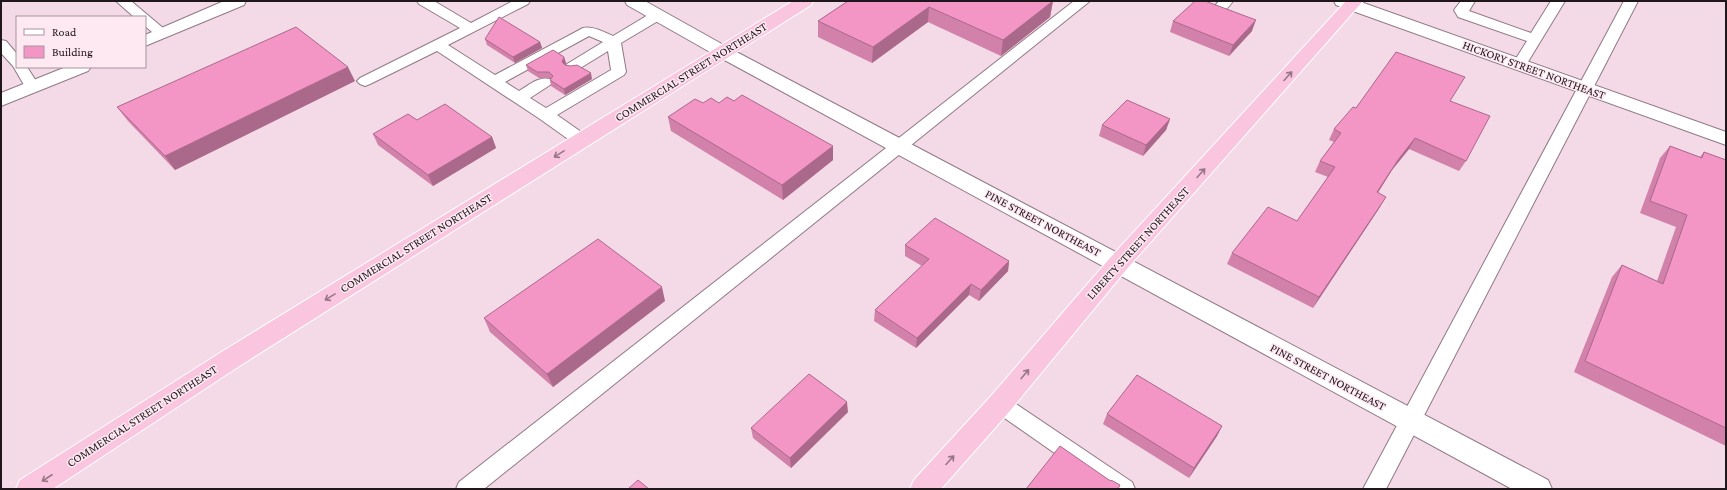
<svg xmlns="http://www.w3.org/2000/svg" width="1727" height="490" font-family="'Crimson Pro',serif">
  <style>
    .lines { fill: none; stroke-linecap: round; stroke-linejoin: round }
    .service-casing { stroke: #907984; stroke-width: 2 }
    .minor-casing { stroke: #907984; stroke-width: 2 }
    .tertiary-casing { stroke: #907984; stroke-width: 2 }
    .secondary-casing { stroke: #907984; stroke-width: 2 }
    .trunk-casing { stroke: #fff; stroke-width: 2 }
    .service { fill: #fff; fill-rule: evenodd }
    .minor { fill: #fff; fill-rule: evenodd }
    .tertiary { fill: #fff; fill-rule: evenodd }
    .secondary { fill: #fff; fill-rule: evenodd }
    .trunk { fill: #fac6df; fill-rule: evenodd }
    .wall { fill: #d181aa }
    .shaded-wall { fill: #aa698b }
    .building { fill: #f396c6; stroke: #aa698b }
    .oneway { stroke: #977787 }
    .labels { text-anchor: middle; stroke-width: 3; stroke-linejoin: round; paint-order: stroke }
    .street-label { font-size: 12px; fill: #1f171b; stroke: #fee9f2 }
  </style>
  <rect width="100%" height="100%" fill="#f4dae6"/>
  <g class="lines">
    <g class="service-casing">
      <g id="service">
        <path d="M116,1H131L169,33L167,36C157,38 152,32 145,26V17H134Z"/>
        <path d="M417,1H434L471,23L513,1H530L528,4L448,45L495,75L583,28C593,26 604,32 613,36L653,12L658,11L663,12L665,15L663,18L621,43L626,72L624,75L557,115L587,136L589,140L587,144L581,145L575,144L540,119L437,51L370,84L365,86L360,84L357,81L360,78L460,28L419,4ZM589,36L603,42L567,64L565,67L567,70L572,71L577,70L608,51L611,70L546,108L530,98L550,85L553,82L550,79C539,76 529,85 519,91L505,82Z"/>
        <polygon points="1074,1 1090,1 484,489 456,489 459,482"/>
        <path d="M1219,1H1233C1228,8 1224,13 1215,11L1213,8Z"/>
        <polygon points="1461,1 1475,1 1469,11 1531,33 1551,1 1565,1 1526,65 1524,68 1519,69 1514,68 1512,65 1527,41 1458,17 1454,10"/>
        <polygon points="1624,1 1638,1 1386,489 1363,489"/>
        <polygon points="1,40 6,41 17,54 17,67 27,67 40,87 37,90 32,92 27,90 13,66 1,53"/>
        <polygon points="1000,395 1007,398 1132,482 1135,489 1106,489 993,410 990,404 993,398"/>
      </g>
    </g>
    <g class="minor-casing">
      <polygon id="minor" points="1334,1 1358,1 1726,132 1726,145 1336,5"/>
    </g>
    <g class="tertiary-casing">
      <g id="tertiary">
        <polygon points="224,1 246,1 244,5 145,46 145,35"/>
        <polygon points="625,1 645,1 729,48 732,52 729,56 723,57 717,56 627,5"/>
        <polygon points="66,67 91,67 88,71 1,106 1,93"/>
      </g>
    </g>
    <g class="secondary-casing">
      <polygon id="secondary" points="723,47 729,48 1548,480 1552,489 1512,489 717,56 714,52 717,48"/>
    </g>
    <g class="trunk-casing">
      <g id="trunk">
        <polygon points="793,1 813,1 811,5 241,365 53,489 16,489 20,480 223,351"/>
        <polygon points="1346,1 1363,1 1126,270 1009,412 941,489 910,489 914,480 991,396 1110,258"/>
      </g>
    </g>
    <use href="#service" class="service"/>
    <use href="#minor" class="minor"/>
    <use href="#tertiary" class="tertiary"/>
    <use href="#secondary" class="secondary"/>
    <use href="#trunk" class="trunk"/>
  </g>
  <g class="wall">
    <polygon points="848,1 1053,1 1050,17 1001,56 928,22 872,63 818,37 818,21"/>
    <polygon points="1173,21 1252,31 1229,56 1170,32"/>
    <polygon points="485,39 540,42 542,48 515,63 487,45"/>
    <polygon points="564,57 566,63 565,65 592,79 565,95 551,86 550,80 551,78 539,78 528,71 526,65"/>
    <polygon points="355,81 175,170 128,121 117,107"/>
    <polygon points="1450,101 1466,161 1459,171 1409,149 1392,170 1378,193 1380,207 1313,308 1227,264 1232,253 1297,221 1328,177 1315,172 1320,161 1334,142 1329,140 1334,129 1356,108"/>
    <polygon points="703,103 719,103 833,160 783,200 671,131 668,117"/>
    <polygon points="1170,119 1166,130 1143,156 1099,136 1102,125"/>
    <polygon points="417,120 492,137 496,148 433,186 378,145 373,134"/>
    <polygon points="1670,146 1700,157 1704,152 1726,160 1726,446 1574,372 1612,277 1622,265 1657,281 1676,227 1640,213 1660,158"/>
    <polygon points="905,245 1009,261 1008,271 979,301 969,295 916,348 874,321 875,310 922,266 905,256"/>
    <polygon points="665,301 553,387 490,332 484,318"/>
    <polygon points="848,412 791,468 753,438 751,428"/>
    <polygon points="1107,414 1222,426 1217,436 1189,478 1103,424"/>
  </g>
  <g class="shaded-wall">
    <polygon points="1053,1 1050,17 1001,56 1003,40"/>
    <polygon points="929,7 928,22 872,63 873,47"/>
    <polygon points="1256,20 1252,31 1229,56 1233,45"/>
    <polygon points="540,42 542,48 515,63 513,57"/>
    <polygon points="564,57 566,63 564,68 562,62"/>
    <polygon points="348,67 355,81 175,170 165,156"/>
    <polygon points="591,73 592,79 565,95 564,89"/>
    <polygon points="1170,119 1166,130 1143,156 1146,145"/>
    <polygon points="492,137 496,148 433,186 428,175"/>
    <polygon points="1415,138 1409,149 1392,170 1371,203 1377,192 1398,160"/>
    <polygon points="833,146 833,160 783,200 782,185"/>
    <polygon points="1386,197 1380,207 1313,308 1319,297"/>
    <polygon points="1009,261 1008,271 979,301 981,290"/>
    <polygon points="971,284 969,295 916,348 917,338"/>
    <polygon points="662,287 665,301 553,387 547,374"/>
    <polygon points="847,402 848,412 791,468 790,458"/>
    <polygon points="1222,426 1217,436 1189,478 1194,468"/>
  </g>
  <g class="building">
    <polygon points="848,1 1053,1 1003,40 929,7 873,47 818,21"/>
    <polygon points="1195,1 1205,1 1256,20 1233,45 1173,21"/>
    <polygon points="499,17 540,42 513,57 485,39"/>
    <polygon points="296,27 348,67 165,156 117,107"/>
    <polygon points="553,50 564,57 562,62 565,65 571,66 577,65 591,73 564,89 550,80 553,76 549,72 537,72 526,65"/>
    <polygon points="1396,52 1465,77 1450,101 1490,116 1466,161 1415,138 1398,160 1377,192 1386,197 1319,297 1232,253 1268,207 1297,221 1335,167 1320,161 1341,133 1334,129 1353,107 1356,108"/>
    <polygon points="742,95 833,146 782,185 668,117 695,99 703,103 711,98 719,103 727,97 734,101"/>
    <polygon points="1127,100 1170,119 1146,145 1102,125"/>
    <polygon points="445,104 492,137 428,175 373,134 408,114 417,120"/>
    <polygon points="1670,146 1702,158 1704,152 1726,160 1726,428 1585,361 1622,265 1663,284 1687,215 1650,201"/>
    <polygon points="935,218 1009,261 981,290 971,284 917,338 875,310 929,259 905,245"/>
    <polygon points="598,239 662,287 547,374 484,318"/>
    <polygon points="809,374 847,402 790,458 751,428"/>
    <polygon points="1137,375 1222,426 1194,468 1107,414"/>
    <polygon points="1060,446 1109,480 1113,481 1120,485 1118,489 1026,489"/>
    <polygon points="638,480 649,489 628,489"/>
  </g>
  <defs><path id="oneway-shaft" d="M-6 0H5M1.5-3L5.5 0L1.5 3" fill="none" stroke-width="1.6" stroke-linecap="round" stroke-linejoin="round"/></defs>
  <g class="oneway">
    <use href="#oneway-shaft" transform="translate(1288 76) rotate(-48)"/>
    <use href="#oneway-shaft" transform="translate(559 154) rotate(148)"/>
    <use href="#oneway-shaft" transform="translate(1201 173) rotate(-48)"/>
    <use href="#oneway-shaft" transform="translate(330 297) rotate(148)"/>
    <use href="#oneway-shaft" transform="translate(1025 374) rotate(-50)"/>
    <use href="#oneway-shaft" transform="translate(950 460) rotate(-48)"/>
    <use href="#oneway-shaft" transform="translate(47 478) rotate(147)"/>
  </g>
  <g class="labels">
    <g class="street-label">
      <text transform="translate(1534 70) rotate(20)" y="4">HICKORY STREET NORTHEAST</text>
      <text transform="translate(691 72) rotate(-32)" y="4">COMMERCIAL STREET NORTHEAST</text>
      <text transform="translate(1043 223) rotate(28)" y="4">PINE STREET NORTHEAST</text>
      <text transform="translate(416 243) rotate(-32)" y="4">COMMERCIAL STREET NORTHEAST</text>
      <text transform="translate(1138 243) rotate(-48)" y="4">LIBERTY STREET NORTHEAST</text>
      <text transform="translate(1328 377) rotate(28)" y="4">PINE STREET NORTHEAST</text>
      <text transform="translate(142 416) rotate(-33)" y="4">COMMERCIAL STREET NORTHEAST</text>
    </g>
  </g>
  <rect width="1727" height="490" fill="none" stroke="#1f171b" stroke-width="4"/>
  <rect x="16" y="16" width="130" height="52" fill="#fee9f2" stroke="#a5959c"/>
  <rect x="24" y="29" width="20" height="6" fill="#ffffff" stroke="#a5959c"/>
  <text x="52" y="36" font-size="12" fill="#1f171b">Road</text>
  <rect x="24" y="46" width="20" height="12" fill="#f396c6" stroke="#a5959c"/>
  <text x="52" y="56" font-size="12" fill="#1f171b">Building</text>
</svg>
